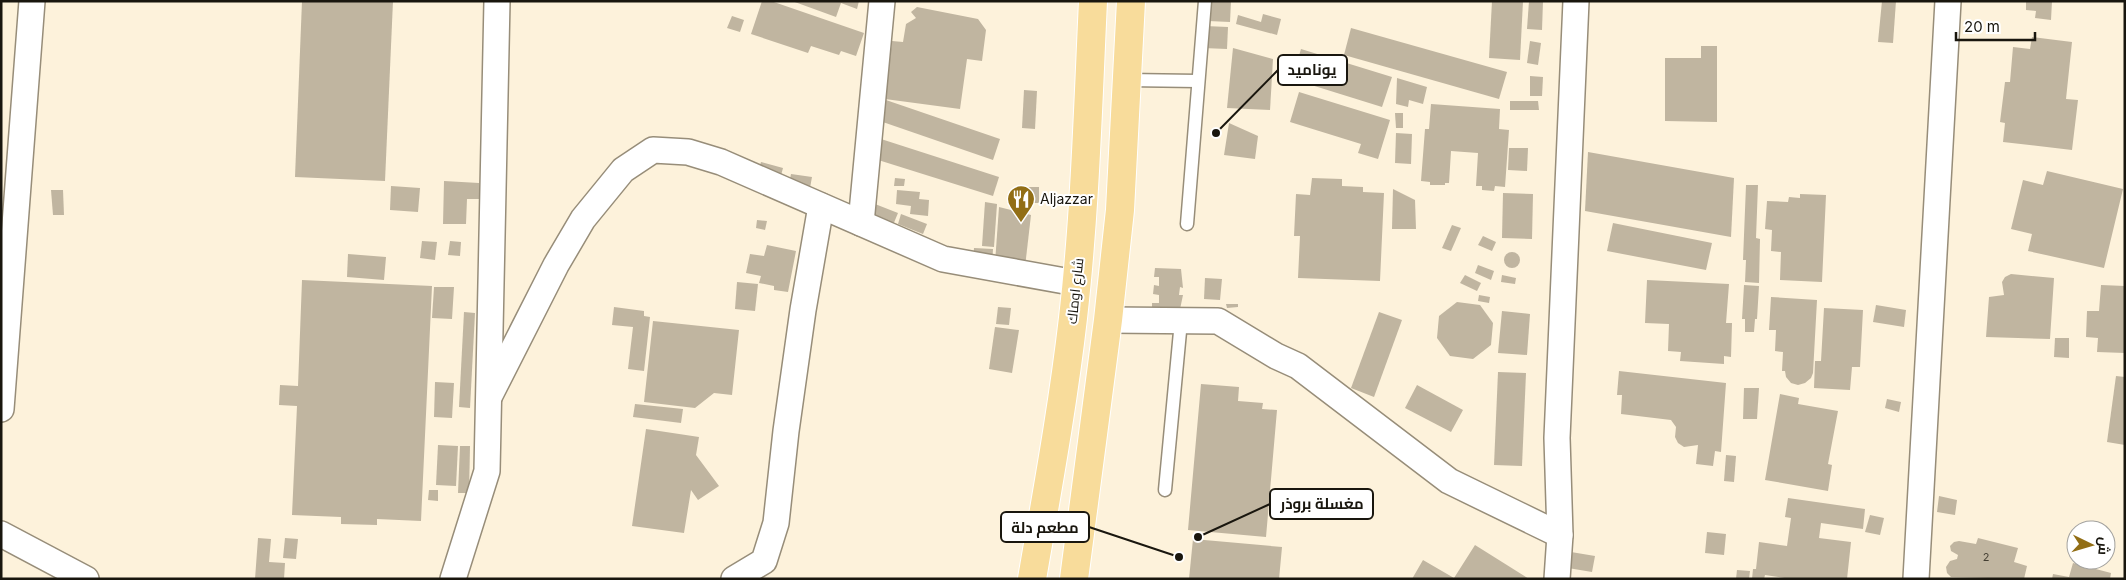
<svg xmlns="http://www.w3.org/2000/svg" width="2126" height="580" font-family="Inter,Cairo,sans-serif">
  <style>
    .building { fill: #c0b5a0 }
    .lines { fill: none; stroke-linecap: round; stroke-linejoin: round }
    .service-casing { stroke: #978d79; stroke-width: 15 }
    .minor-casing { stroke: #978d79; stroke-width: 28 }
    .primary-casing { stroke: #fff; stroke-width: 30 }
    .service { stroke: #fff; stroke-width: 12 }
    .minor { stroke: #fff; stroke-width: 25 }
    .primary { stroke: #f8dc9b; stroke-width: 28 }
    .labels { text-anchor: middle; stroke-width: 4; stroke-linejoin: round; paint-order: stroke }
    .number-label { font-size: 11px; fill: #433e32 }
    .poi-label { font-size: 14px; fill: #19160e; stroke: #fff; text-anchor: start }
    .street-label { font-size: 14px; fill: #19160e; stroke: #fff }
    .leader { fill: none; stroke: #19160e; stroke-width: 2 }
    .callout-dot { fill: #19160e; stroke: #fff; stroke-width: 2 }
    .callout { fill: #fff; stroke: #19160e; stroke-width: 2 }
    .callout-label { font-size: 15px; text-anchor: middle; font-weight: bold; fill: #19160e }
  </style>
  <rect width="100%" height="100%" fill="#fdf2db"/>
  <g class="building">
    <polygon points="302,1 393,1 385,181 295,177"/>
    <polygon points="762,1 771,1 864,33 856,56 841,51 839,55 811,46 808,53 751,34"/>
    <polygon points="792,1 859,1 857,9 841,3 836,17"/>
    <polygon points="1209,1 1231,1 1230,22 1208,21"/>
    <polygon points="1492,1 1523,1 1520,60 1489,58"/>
    <polygon points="1529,1 1543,1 1542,30 1527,29"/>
    <polygon points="1882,1 1896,1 1893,43 1878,42"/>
    <polygon points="2026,1 2052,1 2051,20 2035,18 2036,11 2026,10"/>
    <polygon points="917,7 978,19 986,30 982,61 967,59 960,109 885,99 892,41 903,42 906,24 916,18 911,12"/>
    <polygon points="1263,14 1281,19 1277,35 1236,24 1238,15 1261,22"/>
    <polygon points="732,16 744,20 740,32 727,28"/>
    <polygon points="1205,26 1228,27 1227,49 1203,48"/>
    <polygon points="1351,28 1507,72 1499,99 1344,55"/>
    <polygon points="2032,37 2072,42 2066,99 2078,100 2072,150 2003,142 2005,123 2000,122 2005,82 2010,82 2013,47 2030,49"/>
    <polygon points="1530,41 1541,43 1538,65 1527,63"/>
    <polygon points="1701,46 1717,46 1717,122 1665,121 1665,58 1701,58"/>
    <polygon points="1233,48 1273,59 1270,110 1227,108"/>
    <polygon points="1301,49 1392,77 1382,107 1292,79"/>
    <polygon points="1530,76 1543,77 1542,96 1530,96"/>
    <polygon points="1397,78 1427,87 1423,104 1409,100 1408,107 1396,104"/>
    <polygon points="1024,90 1037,91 1035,129 1022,128"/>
    <polygon points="1299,92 1390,120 1378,159 1358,153 1361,144 1290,122"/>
    <polygon points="883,99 1000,139 993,160 877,120"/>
    <polygon points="1510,101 1538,101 1539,110 1510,110"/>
    <polygon points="1431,104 1500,109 1499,129 1509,130 1505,187 1495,186 1494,191 1482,190 1482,186 1476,186 1478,153 1451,151 1449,183 1445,183 1445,185 1430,185 1430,182 1421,181 1425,129 1429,129"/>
    <polygon points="1395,113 1403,113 1403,128 1396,128"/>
    <polygon points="1229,123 1258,136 1255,159 1224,155"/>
    <polygon points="1396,133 1412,134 1411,164 1395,163"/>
    <polygon points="881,139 999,177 993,196 875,159"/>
    <polygon points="1509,148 1528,148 1527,171 1508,170"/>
    <polygon points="1588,152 1734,178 1731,237 1585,211"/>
    <polygon points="761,162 783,168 780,179 758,172"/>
    <polygon points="2047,171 2123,189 2104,268 2028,251 2032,234 2011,229 2023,180 2043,185"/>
    <polygon points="791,174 812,177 810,188 789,184"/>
    <polygon points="895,178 905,179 904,186 894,186"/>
    <polygon points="1312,178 1342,179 1342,186 1363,187 1363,192 1384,193 1380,281 1298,278 1300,236 1294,236 1296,194 1310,195"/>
    <polygon points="444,181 479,183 479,199 467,199 466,224 443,224"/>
    <polygon points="1746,185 1758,185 1756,238 1760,239 1759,283 1745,282 1746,260 1743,260"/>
    <polygon points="391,186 420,188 418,212 390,210"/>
    <rect x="1027" y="187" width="12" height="16"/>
    <polygon points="1393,189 1415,200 1416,229 1392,229"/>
    <polygon points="51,190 63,190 64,215 53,215"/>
    <polygon points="897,190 920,192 919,199 929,200 928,216 910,214 911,206 896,204"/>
    <polygon points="1503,193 1533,194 1532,239 1502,238"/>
    <polygon points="1800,194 1826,195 1822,282 1780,280 1781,252 1771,251 1772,230 1765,229 1767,201 1788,202 1789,197 1800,198"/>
    <polygon points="985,202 997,204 994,247 982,246"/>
    <polygon points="875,204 898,213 893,225 870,215"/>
    <polygon points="999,207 1031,215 1025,267 995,263"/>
    <polygon points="901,214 927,224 923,234 898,224"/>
    <polygon points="757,220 767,221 765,230 756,228"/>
    <polygon points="1613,223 1712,243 1706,270 1607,251"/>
    <polygon points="1452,225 1461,228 1451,251 1442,248"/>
    <polygon points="1483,236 1496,242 1492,251 1478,245"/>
    <polygon points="422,241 437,242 435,260 420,258"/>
    <polygon points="450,241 461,242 460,256 448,255"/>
    <polygon points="767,245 796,251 788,292 774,290 774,286 759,283 761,276 746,273 750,254 764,256"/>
    <polygon points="974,248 993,249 992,264 973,262"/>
    <circle cx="1512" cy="260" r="8"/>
    <polygon points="348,254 386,257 384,280 347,277"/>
    <polygon points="1478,265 1494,271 1491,280 1475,273"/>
    <polygon points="1155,268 1181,269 1183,288 1180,287 1179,295 1183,295 1179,314 1152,310 1152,303 1159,303 1159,295 1153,294 1154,285 1159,286 1159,277 1154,277"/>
    <polygon points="2011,274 2054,278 2050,339 1986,337 1989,297 2004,295 2002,282 2005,277"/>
    <polygon points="1465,275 1481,283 1477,291 1460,283"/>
    <polygon points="1502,275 1516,278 1515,284 1501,282"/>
    <polygon points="1205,278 1222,279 1220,300 1204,299"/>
    <polygon points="302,280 432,286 421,521 377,519 377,525 341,524 341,517 292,515 297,406 279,405 280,385 298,386"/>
    <polygon points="1647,280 1729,284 1726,323 1732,323 1731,357 1724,356 1724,364 1680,361 1681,352 1668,351 1669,324 1645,323"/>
    <polygon points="737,282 758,284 755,311 735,309"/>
    <polygon points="1744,285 1759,286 1757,319 1755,319 1754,332 1745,332 1745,319 1742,319"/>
    <polygon points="2101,285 2125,286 2125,353 2097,352 2098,338 2086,337 2087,311 2099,311"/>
    <polygon points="434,287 454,287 452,319 432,318"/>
    <polygon points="1479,295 1490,297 1489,303 1478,301"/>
    <polygon points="1771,297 1817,300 1813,373 1811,378 1805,383 1798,385 1791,383 1786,377 1785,371 1782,371 1783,352 1775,351 1776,330 1769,330"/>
    <polygon points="1457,302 1480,305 1493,323 1491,345 1473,359 1450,356 1437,338 1439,316"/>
    <polygon points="1226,304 1238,304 1238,307 1227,308"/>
    <polygon points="1876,305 1906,310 1904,327 1873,322"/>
    <polygon points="614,307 644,311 644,316 650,317 644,371 628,369 633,327 612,325"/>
    <polygon points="998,307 1011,308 1009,325 996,324"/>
    <polygon points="1824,308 1863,310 1860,367 1852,367 1850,390 1814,388 1815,361 1821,361"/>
    <polygon points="1502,311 1530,314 1527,355 1498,353"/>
    <polygon points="464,312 475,313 470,408 459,407"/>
    <polygon points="1379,312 1402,320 1374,397 1351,388"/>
    <polygon points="653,321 739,330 732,395 714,393 695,408 644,402"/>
    <polygon points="995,327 1019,330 1012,373 989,369"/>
    <polygon points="2055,338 2069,338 2069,358 2054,357"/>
    <polygon points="1619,371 1726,383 1721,452 1715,451 1713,466 1696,464 1698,445 1684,447 1678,443 1675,437 1676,427 1671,420 1621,414 1622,395 1617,395"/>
    <polygon points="1498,372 1526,373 1522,466 1494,465"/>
    <polygon points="2116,376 2125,377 2125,445 2107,442"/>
    <polygon points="435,382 454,383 452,418 434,417"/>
    <polygon points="1201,384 1239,387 1238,401 1263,403 1262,409 1277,410 1266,537 1188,530"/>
    <polygon points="1417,385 1463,410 1451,432 1405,408"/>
    <polygon points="1744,388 1759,388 1757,419 1743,419"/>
    <polygon points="1780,394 1799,398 1798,404 1838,411 1828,464 1832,465 1828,491 1765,480"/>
    <polygon points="1887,399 1901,402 1899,412 1885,408"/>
    <polygon points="635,404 683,409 681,423 633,417"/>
    <polygon points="646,429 699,437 696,455 719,486 698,500 691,490 684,533 632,526"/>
    <polygon points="438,445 458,446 456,486 436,485"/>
    <polygon points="460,446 470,446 469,493 458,493"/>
    <polygon points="1726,455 1736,456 1734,482 1724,481"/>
    <polygon points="429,490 438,490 438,501 428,500"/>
    <polygon points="1939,496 1957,500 1955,515 1937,512"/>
    <polygon points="1788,498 1865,509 1863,529 1821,523 1819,538 1851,542 1847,579 1791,579 1765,575 1764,579 1752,579 1753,569 1756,569 1759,542 1787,546 1791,518 1785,517"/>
    <polygon points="1870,515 1884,518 1880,535 1865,532"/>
    <polygon points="1707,532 1726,534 1724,555 1705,553"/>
    <polygon points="258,538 271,539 269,562 285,563 284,579 255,579"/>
    <polygon points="285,538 298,539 296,559 283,558"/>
    <polygon points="1978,538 2018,548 2014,562 2027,566 2024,579 1951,577 1947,573 1946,567 1950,561 1957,559 1958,555 1951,551 1950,546 1954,542 1959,541 1976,544"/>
    <polygon points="1193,539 1282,547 1279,579 1189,579"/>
    <polygon points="1475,545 1529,579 1412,579 1423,560 1454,578"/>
    <polygon points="1565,551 1595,556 1592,572 1562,567"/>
    <polygon points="2073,563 2111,573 2110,579 2052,579 2053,574 2069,577"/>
    <polygon points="1737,570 1750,571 1749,579 1736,579"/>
  </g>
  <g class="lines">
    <g class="service-casing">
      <g id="service">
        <polyline points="1127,80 1198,81"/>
        <polyline points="1187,224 1205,1"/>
        <polyline points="1165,490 1181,321"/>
      </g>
    </g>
    <g class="minor-casing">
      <g id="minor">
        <polyline points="861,223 882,1"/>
        <polyline points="1108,320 1218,321 1276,356 1298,366 1449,481 1560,535"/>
        <polyline points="490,395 556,265 583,219 623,170 653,150 688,152 721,162 943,259 1076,283"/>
        <polyline points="1,409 32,1"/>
        <polyline points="1,534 86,579"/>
        <polyline points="453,579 487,471 497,1"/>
        <polyline points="734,579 764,561 776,523 786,431 803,310 821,206"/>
        <polyline points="1557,579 1560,535 1557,438 1576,1"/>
        <polyline points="1916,579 1948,1"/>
      </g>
    </g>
    <g class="primary-casing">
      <g id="primary">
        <path d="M1032,579C1047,492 1063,405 1073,318C1085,213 1088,107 1093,1"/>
        <polyline points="1074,579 1108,320 1120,210 1131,1"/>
      </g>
    </g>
    <use href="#service" class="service"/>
    <use href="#minor" class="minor"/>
    <use href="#primary" class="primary"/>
  </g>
  <defs>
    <g id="restaurant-pin" transform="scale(1.4375)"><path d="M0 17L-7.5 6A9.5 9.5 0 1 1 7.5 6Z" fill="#926e15" stroke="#fff"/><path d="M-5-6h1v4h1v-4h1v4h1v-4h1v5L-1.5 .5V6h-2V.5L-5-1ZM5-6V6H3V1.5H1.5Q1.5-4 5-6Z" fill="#fff"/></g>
  </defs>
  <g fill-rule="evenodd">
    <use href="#restaurant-pin" x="1021" y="199"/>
  </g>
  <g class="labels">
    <g class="number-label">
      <text x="1986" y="561">2</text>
    </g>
    <g class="poi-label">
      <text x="1040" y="204">Aljazzar</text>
    </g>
    <g class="street-label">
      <text transform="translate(1075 291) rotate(-84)" y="5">شارع اوماك</text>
    </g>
  </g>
  <path class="leader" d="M1216 133L1278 70M1198 537L1270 504M1179 557L1089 527"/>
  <g class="callout-dot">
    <circle cx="1216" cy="133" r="5"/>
    <circle cx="1198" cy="537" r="5"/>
    <circle cx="1179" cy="557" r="5"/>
  </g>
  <g class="callout">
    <rect x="1278" y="55" width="69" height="30" rx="5"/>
    <rect x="1270" y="489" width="103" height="30" rx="5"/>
    <rect x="1001" y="512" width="88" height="30" rx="5"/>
  </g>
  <g class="callout-label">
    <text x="1312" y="75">يوناميد</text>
    <text x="1322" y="509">مغسلة بروذر</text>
    <text x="1045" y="533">مطعم دلة</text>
  </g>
  <rect width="2126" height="580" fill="none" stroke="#19160e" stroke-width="5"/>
  <g transform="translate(2091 545) rotate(95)"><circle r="24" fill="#ffffff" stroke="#a3a29f"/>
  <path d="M0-4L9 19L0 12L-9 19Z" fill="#926e15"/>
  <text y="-8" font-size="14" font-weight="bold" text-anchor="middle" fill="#19160e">ش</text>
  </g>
  <path d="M1956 32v8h79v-8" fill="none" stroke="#19160e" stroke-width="2.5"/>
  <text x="1964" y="32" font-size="15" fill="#19160e" stroke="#ffffff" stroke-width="4" paint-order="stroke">20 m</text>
</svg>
